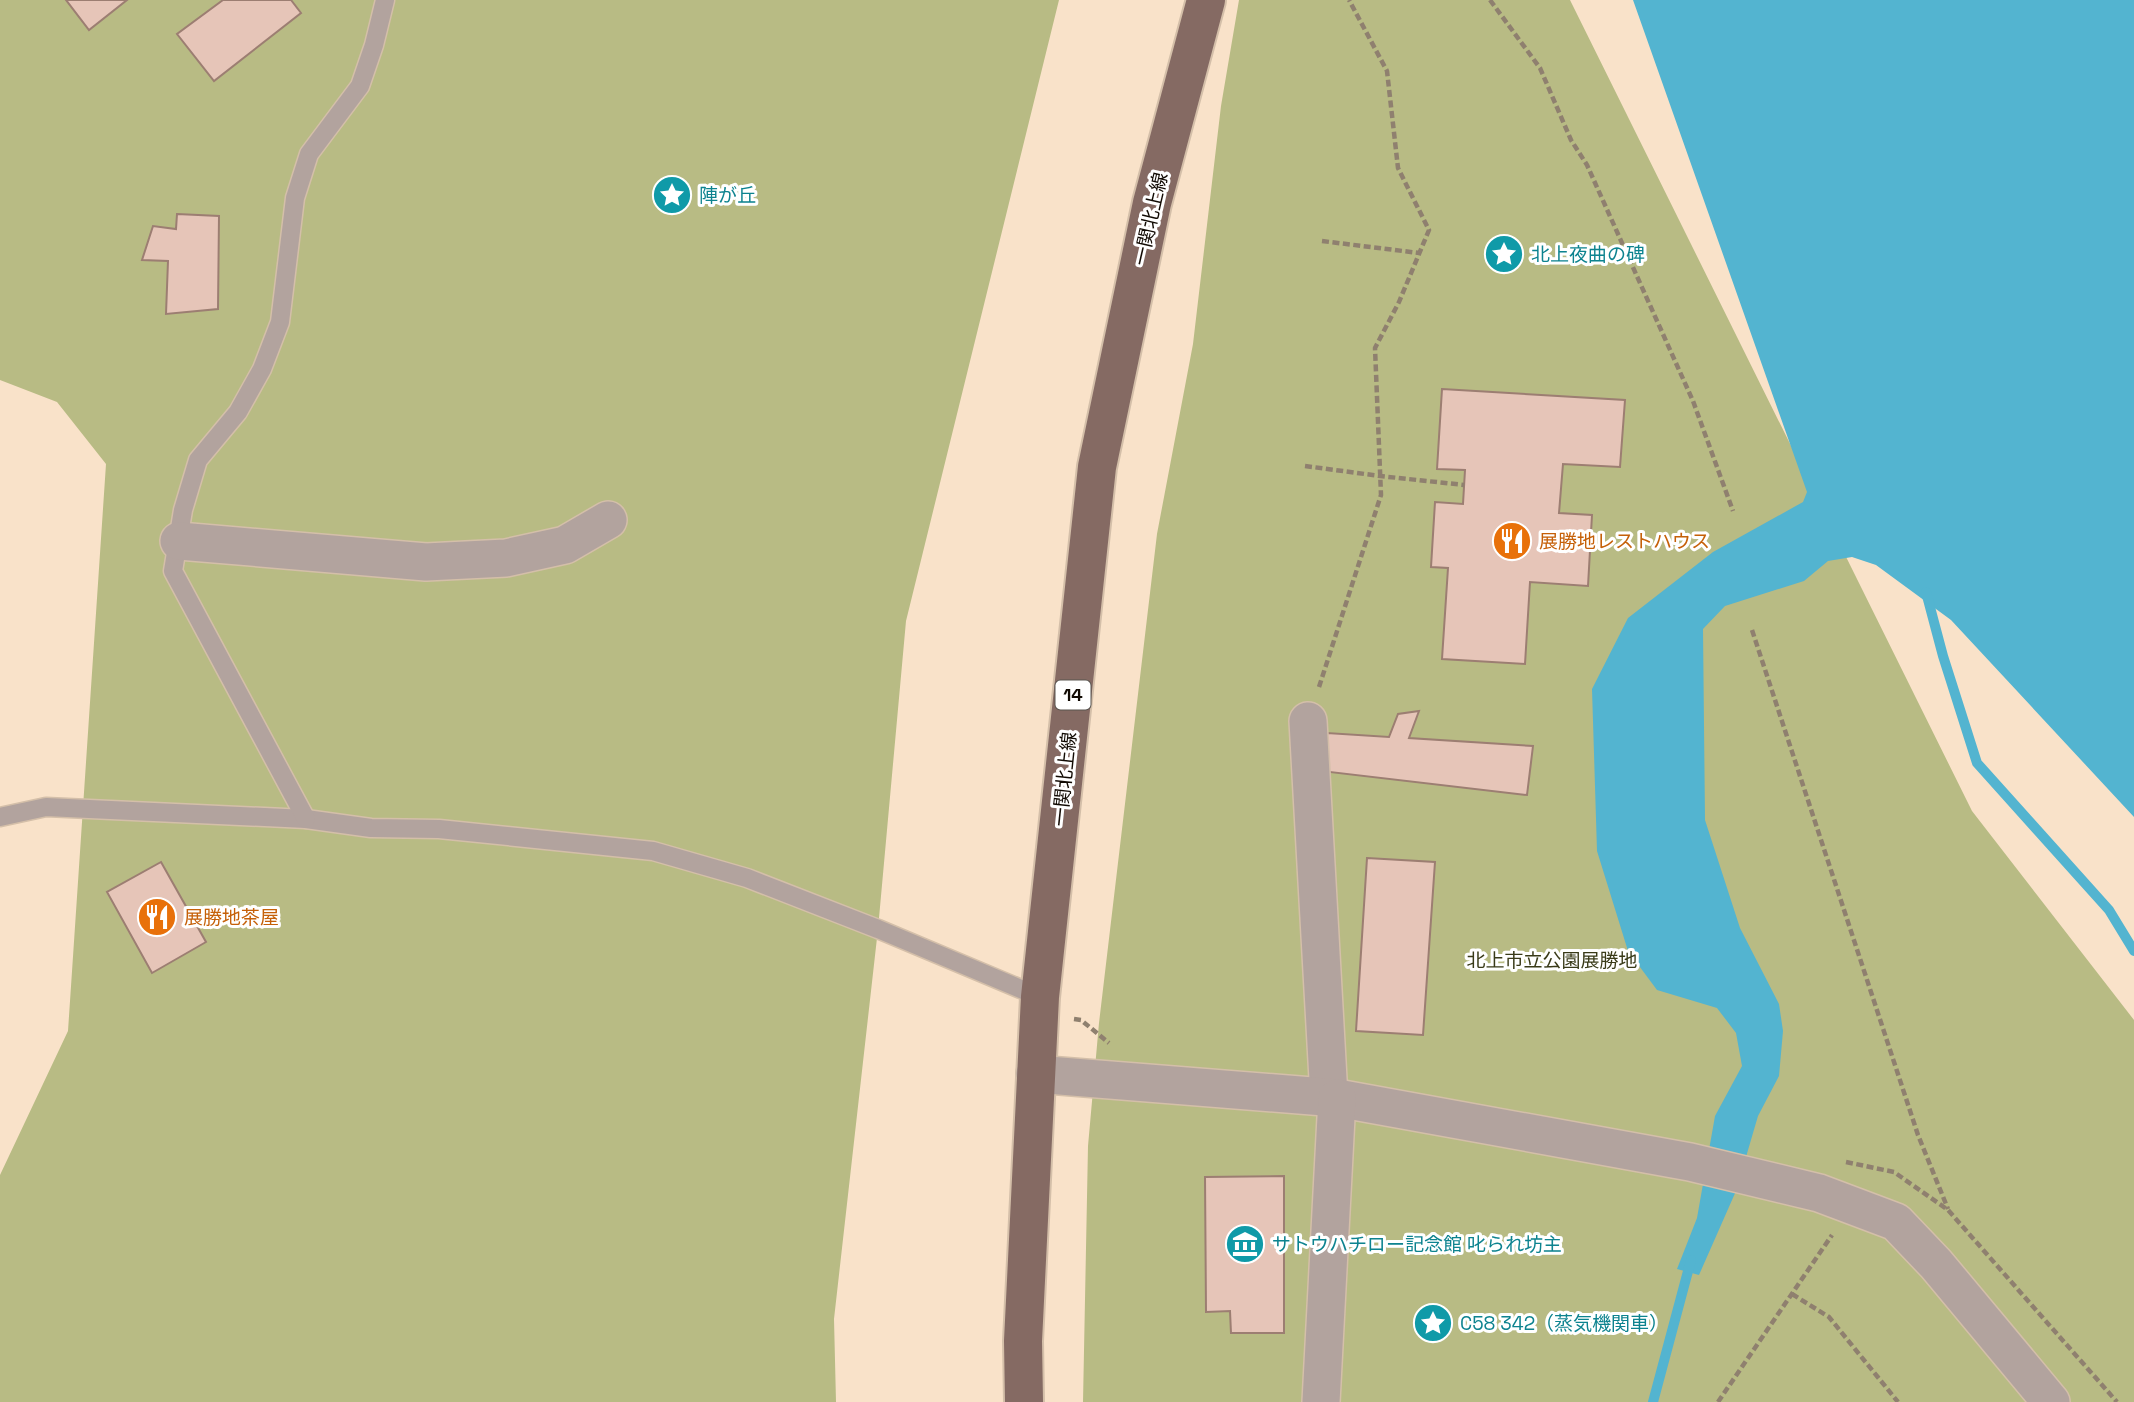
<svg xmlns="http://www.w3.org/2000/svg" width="2134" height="1402" font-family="'Space Grotesk','Noto Sans JP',sans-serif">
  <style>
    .green { fill: #b8bb84 }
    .water { fill: #53b4d0 }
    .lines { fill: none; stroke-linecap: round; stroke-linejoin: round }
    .stream { stroke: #53b4d0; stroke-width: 10 }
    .building { fill: #e6c5b8; stroke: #9c7e72; stroke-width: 2 }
    .service-casing { stroke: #d4bfa9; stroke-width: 21 }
    .minor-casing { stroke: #d4bfa9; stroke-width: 40 }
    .primary-casing { stroke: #d4bfa9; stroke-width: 42 }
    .path { stroke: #8f806f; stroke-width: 4.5; stroke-dasharray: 7 3.5; stroke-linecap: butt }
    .service { stroke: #b2a39e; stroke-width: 18 }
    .minor { stroke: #b2a39e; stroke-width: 37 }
    .primary { stroke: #856a63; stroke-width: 38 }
    .labels { text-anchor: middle; stroke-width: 6; stroke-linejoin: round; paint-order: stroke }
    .shield { fill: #fff; stroke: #58544f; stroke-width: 2 }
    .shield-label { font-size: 18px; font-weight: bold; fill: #110a03 }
    .culture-label { font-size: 19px; fill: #0d838f; stroke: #fff; text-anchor: start }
    .street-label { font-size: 19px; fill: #110a03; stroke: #fff }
    .food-label { font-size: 19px; fill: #c56008; stroke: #fff; text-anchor: start }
    .park-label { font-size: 19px; fill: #393a18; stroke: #fff }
  </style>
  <rect width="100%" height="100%" fill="#f9e2c9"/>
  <g class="green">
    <polygon points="0,0 1059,0 906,621 878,929 834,1319 836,1402 0,1402 0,1175 68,1031 106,464 57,402 0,380"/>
    <polygon points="1239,0 1570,0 1972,811 2134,1020 2134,1402 1083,1402 1088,1146 1099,1023 1157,534 1193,344 1221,106"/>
  </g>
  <polygon class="water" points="1633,0 2134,0 2134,817 1951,620 1876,565 1852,557 1828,561 1804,581 1725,606 1703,629 1705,820 1740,928 1779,1004 1783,1031 1779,1076 1758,1116 1736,1191 1699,1275 1677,1269 1697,1218 1715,1116 1742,1066 1736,1033 1717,1008 1657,990 1628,951 1597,851 1592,689 1628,618 1713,552 1803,502 1807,492"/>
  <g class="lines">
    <g class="stream">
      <polyline points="1926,592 1943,656 1977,763 2109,910 2134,951"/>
      <polyline points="1653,1402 1691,1260"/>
    </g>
  </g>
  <g class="building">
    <polygon points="66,0 127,0 89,30"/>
    <polygon points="223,0 291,0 301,13 214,81 177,34"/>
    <polygon points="177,214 219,216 218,309 166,314 168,261 142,260 153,226 176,229"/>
    <polygon points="1442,389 1625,400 1620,467 1563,464 1559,513 1592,515 1588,586 1530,582 1525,664 1442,659 1448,568 1431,567 1435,502 1463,504 1465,470 1437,469"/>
    <polygon points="1419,711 1409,738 1533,746 1527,795 1321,771 1327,733 1389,737 1398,714"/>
    <polygon points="1367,858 1435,862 1423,1035 1356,1031"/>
    <polygon points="161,862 206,942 152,973 107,892"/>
    <polygon points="1284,1176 1284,1333 1231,1333 1230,1311 1206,1312 1205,1177"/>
  </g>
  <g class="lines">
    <g class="service-casing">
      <g id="service">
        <polyline points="0,817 46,807 306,819 371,828 439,829 653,851 747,878 878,929 1040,997"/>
        <polyline points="306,819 173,571 183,510 198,460 238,412 262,369 280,322 295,198 309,154 360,86 374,45 385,0"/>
      </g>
    </g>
    <g class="minor-casing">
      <g id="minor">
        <polyline points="179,541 426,562 506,558 565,545 608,520"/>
        <polyline points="1308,721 1329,1097"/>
        <polyline points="1035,1074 1337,1098 1690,1162 1819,1193 1896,1222 1936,1264 2051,1402"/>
        <polyline points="1321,1402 1337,1098"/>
      </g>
    </g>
    <g class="primary-casing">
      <polyline id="primary" points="1024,1402 1023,1341 1040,997 1097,467 1152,203 1206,0"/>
    </g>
    <g class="path">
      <polyline points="1490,0 1540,68 1571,140 1587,165 1693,401 1733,511"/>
      <polyline points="1322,241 1419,253"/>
      <polyline points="1305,466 1380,476 1464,485"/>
      <polyline points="1752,630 1918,1135 1948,1209"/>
      <polyline points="1319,687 1381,495 1375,348 1399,302 1429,230 1398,168 1387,71 1349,0"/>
      <polyline points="1074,1019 1081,1020 1109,1043"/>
      <polyline points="1846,1162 1894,1172 1948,1210 2117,1402"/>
      <polyline points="1792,1294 1829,1317 1898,1402"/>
      <polyline points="1718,1402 1832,1235"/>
    </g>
    <use href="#service" class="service"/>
    <use href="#minor" class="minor"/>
    <use href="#primary" class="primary"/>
  </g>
  <defs>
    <g id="sight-disc" transform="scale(2.0125)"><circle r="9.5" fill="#0f9aa8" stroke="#fff"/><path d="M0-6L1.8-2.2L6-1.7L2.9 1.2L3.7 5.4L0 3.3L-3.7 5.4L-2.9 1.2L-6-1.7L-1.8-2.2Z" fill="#fff"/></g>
    <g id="restaurant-disc" transform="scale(2.0125)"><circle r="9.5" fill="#e8710a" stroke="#fff"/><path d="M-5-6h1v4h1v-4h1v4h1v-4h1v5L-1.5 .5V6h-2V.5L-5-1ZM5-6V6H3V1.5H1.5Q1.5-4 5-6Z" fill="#fff"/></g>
    <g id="museum-disc" transform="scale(2.0125)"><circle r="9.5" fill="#0f9aa8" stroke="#fff"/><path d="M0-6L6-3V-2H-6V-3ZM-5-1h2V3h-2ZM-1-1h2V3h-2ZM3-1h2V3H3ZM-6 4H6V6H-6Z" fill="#fff"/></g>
  </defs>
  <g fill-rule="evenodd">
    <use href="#sight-disc" x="672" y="195"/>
    <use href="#sight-disc" x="1504" y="254"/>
    <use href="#restaurant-disc" x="1512" y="541"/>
    <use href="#restaurant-disc" x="157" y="917"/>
    <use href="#museum-disc" x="1245" y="1244"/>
    <use href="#sight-disc" x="1433" y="1323"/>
  </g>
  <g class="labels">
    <rect class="shield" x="1055.5" y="680.5" width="35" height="29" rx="5"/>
    <g class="shield-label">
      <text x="1073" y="701">14</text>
    </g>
    <g class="culture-label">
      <text x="699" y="202">陣が丘</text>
      <text x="1531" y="261">北上夜曲の碑</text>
      <text x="1272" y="1251">サトウハチロー記念館 叱られ坊主</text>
      <text x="1460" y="1330">C58 342（蒸気機関車）</text>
    </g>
    <g class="street-label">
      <text transform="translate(1150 219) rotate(-77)" y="7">一関北上線</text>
      <text transform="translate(1064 779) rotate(-84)" y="7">一関北上線</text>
    </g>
    <g class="food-label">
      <text x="1539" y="548">展勝地レストハウス</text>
      <text x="184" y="924">展勝地茶屋</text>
    </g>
    <g class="park-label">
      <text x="1552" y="967">北上市立公園展勝地</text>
    </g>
  </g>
</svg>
